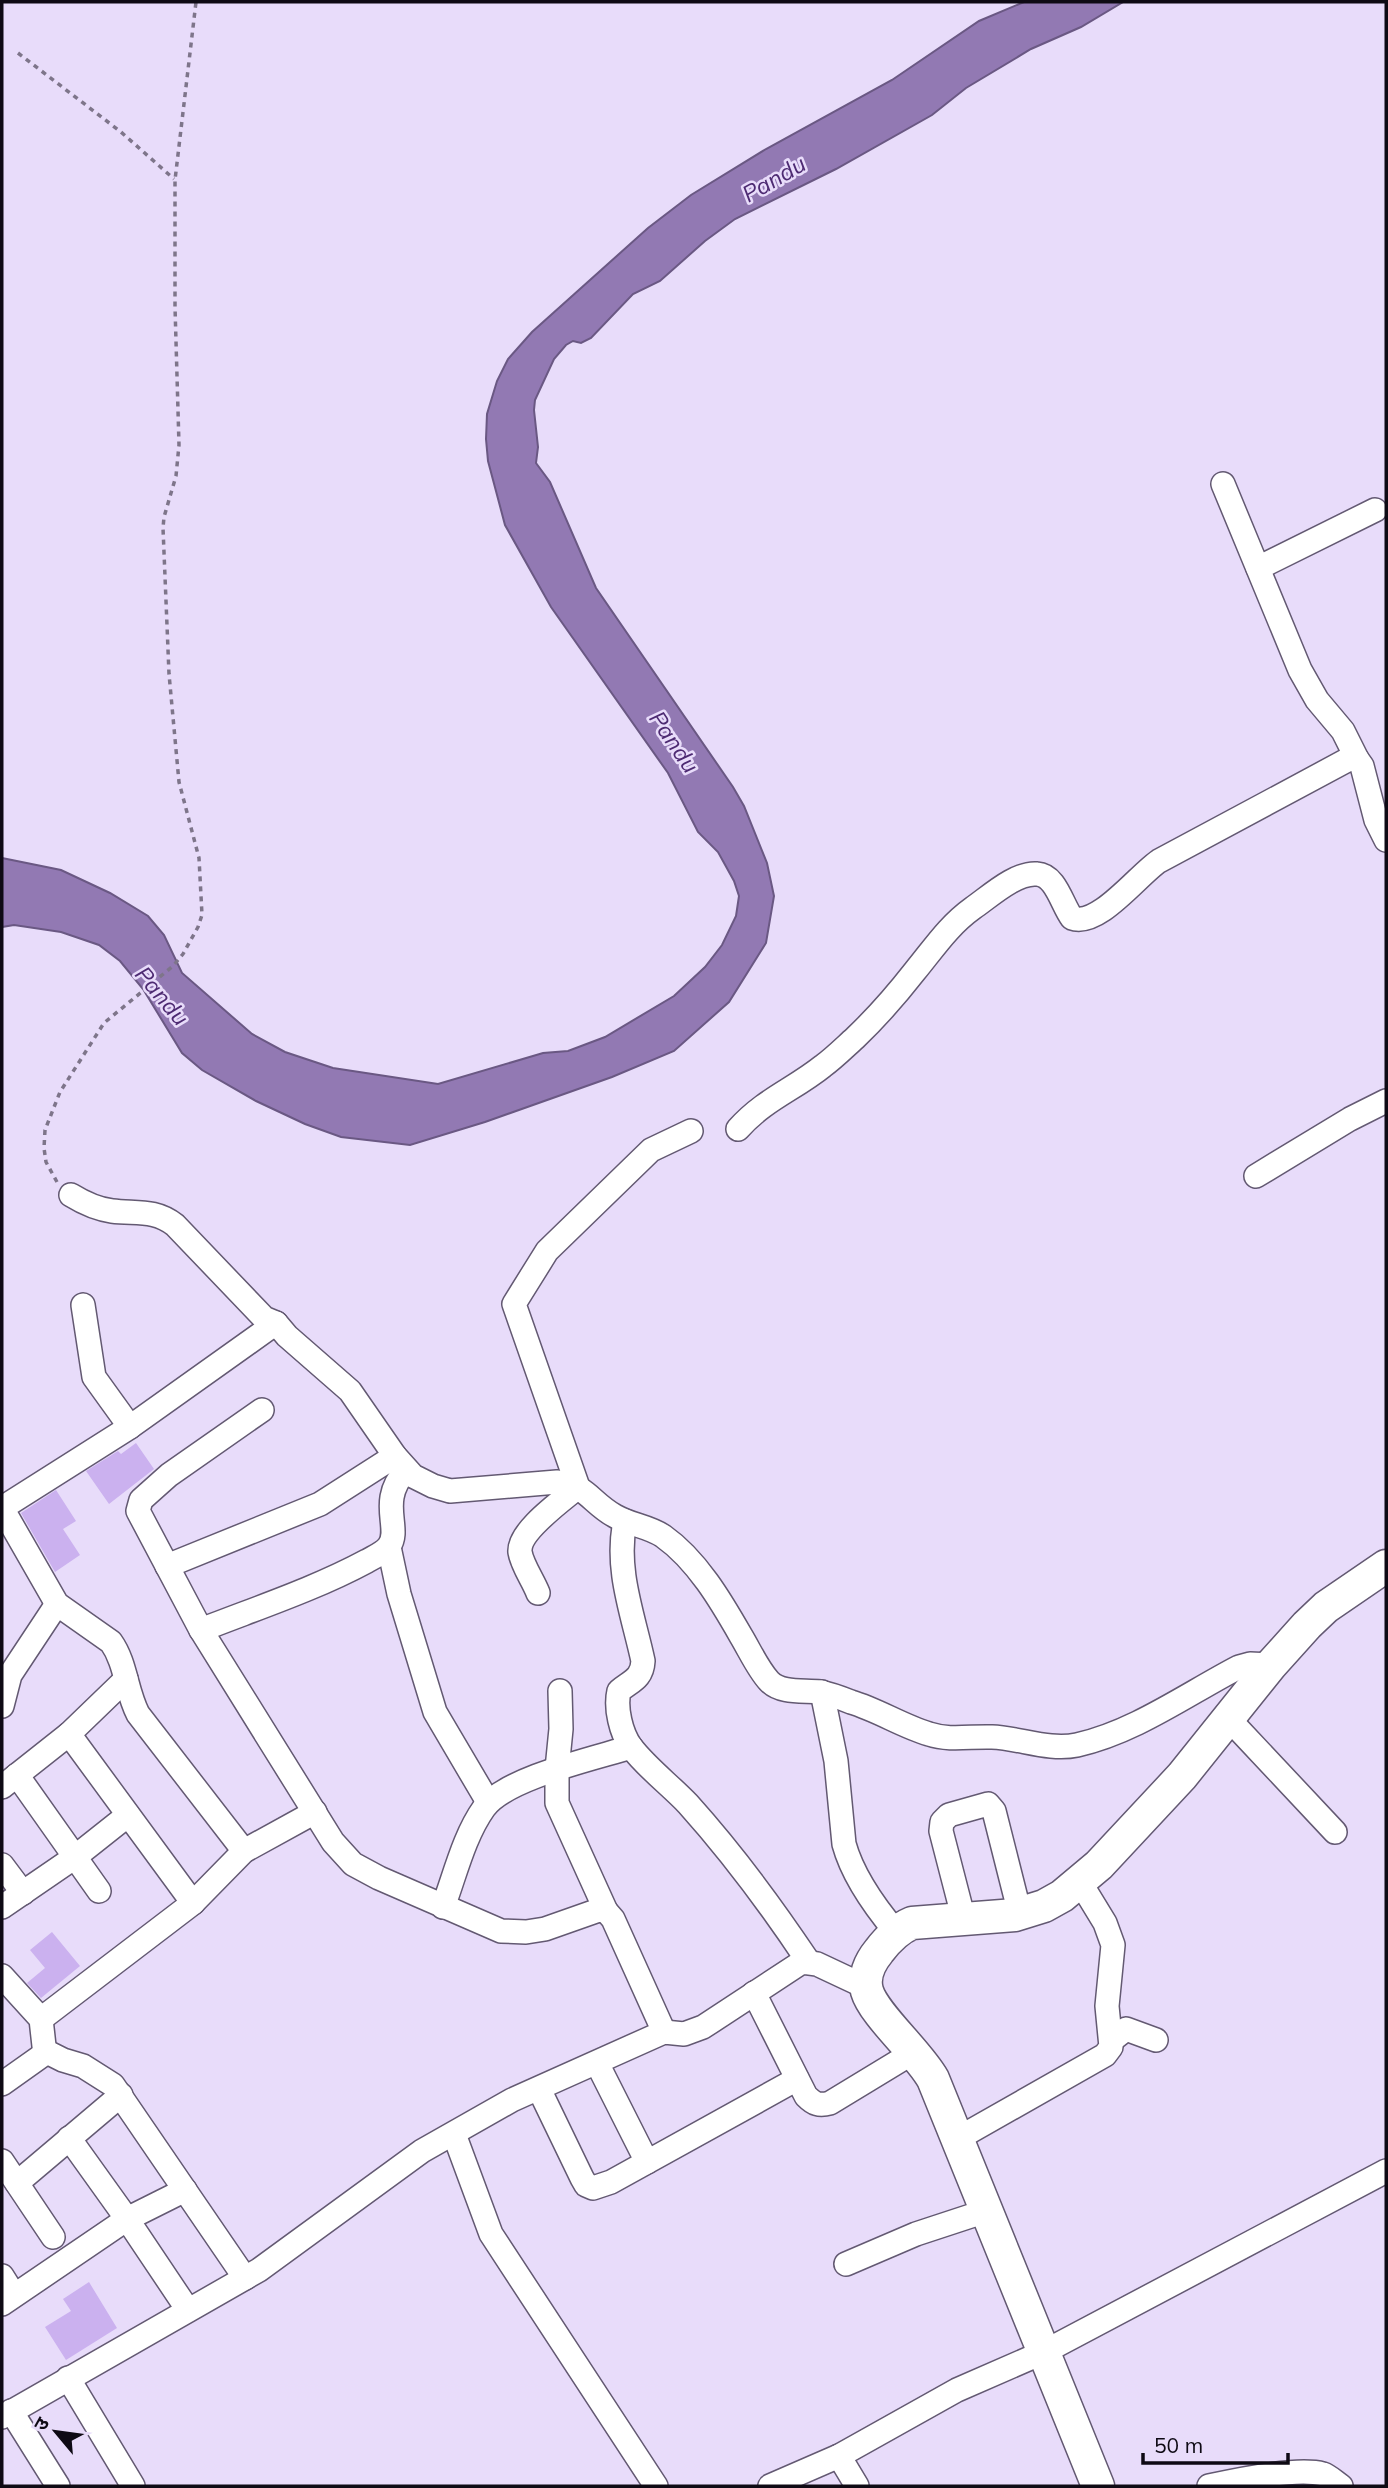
<svg xmlns="http://www.w3.org/2000/svg" width="1388" height="2488" font-family="Mulish,'Noto Sans Devanagari',sans-serif">
  <style>
    .water { fill: #9279b3; stroke: #6a5883; stroke-width: 2 }
    .building { fill: #cbb1ef }
    .lines { fill: none; stroke-linecap: round; stroke-linejoin: round }
    .street-casing { stroke: #635972; stroke-width: 26 }
    .secondary-casing { stroke: #635972; stroke-width: 35 }
    .path { stroke: #7e758a; stroke-width: 3.5; stroke-dasharray: 5 5; stroke-linecap: butt }
    .street { stroke: #fff; stroke-width: 23 }
    .secondary { stroke: #fff; stroke-width: 32 }
    .labels { text-anchor: middle; stroke-width: 5; stroke-linejoin: round; paint-order: stroke }
    .water-label { font-size: 23px; font-style: italic; fill: #4d2a72; stroke: #e8dcfa }
  </style>
  <rect width="100%" height="100%" fill="#e8dcfa"/>
  <polygon class="water" points="1024,2 1123,2 1081,27 1031,49 966,88 932,115 836,169 735,219 705,241 660,281 633,294 591,338 581,343 573,341 566,345 554,359 535,400 534,410 538,447 536,463 550,482 596,588 733,787 744,806 767,863 774,896 766,943 729,1002 674,1051 612,1077 485,1122 410,1145 341,1137 305,1124 256,1101 202,1070 182,1053 143,989 120,961 99,945 61,932 14,925 2,927 2,858 61,870 110,893 148,916 164,935 182,973 252,1034 285,1052 333,1068 438,1084 543,1053 568,1051 605,1037 674,996 705,967 722,945 736,916 739,896 734,881 718,852 698,832 668,773 551,607 505,525 488,461 486,439 487,414 497,381 508,359 532,332 648,228 691,195 766,149 892,80 979,21"/>
  <g class="building">
    <polygon points="136,1443 154,1469 109,1504 86,1471 118,1451 121,1454"/>
    <polygon points="56,1490 76,1521 63,1529 80,1555 55,1572 21,1513"/>
    <polygon points="52,1932 80,1966 41,1998 27,1983 45,1968 30,1950"/>
    <polygon points="89,2282 117,2328 66,2360 45,2327 71,2311 63,2299"/>
  </g>
  <g class="lines">
    <g class="street-casing">
      <g id="street">
        <polyline points="1223,484 1300,670 1317,700 1343,731 1357,759"/>
        <polyline points="1258,568 1375,510"/>
        <path d="M738,1129C765,1099 793,1090 823,1066C834,1058 845,1047 855,1038C877,1017 897,994 915,971C934,948 948,926 973,908C989,897 1016,872 1037,874C1056,875 1062,905 1072,918C1098,928 1138,875 1159,861L1351,758L1357,759L1362,766L1376,820L1386,840"/>
        <polyline points="1256,1176 1350,1119 1386,1101"/>
        <path d="M71,1195C84,1203 97,1209 112,1211C136,1214 155,1209 175,1225L264,1318L276,1323L287,1336L350,1391L395,1456L413,1476L433,1486L450,1491L557,1482C587,1485 591,1503 615,1516C630,1525 648,1526 663,1536C697,1560 721,1601 741,1636C750,1651 758,1669 769,1681C781,1694 804,1690 820,1692C830,1694 841,1698 851,1702C878,1710 902,1726 929,1734C950,1741 971,1736 992,1737C1020,1738 1049,1751 1077,1745C1135,1732 1187,1694 1239,1667L1250,1664L1271,1665"/>
        <polyline points="83,1305 94,1377 130,1427"/>
        <polyline points="262,1410 169,1475 141,1500 138,1511 201,1630 333,1842 353,1864 379,1878 501,1931 526,1932 545,1929 599,1910 606,1911 613,1919 664,2032"/>
        <path d="M625,1521C615,1570 633,1614 643,1661C642,1679 631,1681 619,1691C615,1708 621,1733 631,1747C647,1768 670,1785 688,1804C732,1853 772,1907 808,1961"/>
        <polyline points="389,1547 399,1594 435,1712 488,1802"/>
        <polyline points="167,1566 320,1504 395,1456"/>
        <path d="M538,1593C533,1580 522,1565 520,1552C518,1531 563,1500 578,1487L514,1304L547,1251L651,1150L691,1131"/>
        <path d="M201,1630C257,1608 315,1589 367,1561C374,1557 384,1553 389,1546C402,1528 377,1502 406,1470"/>
        <polyline points="560,1691 561,1729 557,1769 557,1803 606,1911"/>
        <path d="M822,1692L836,1761L844,1844C853,1877 875,1907 896,1932"/>
        <polyline points="2,1706 10,1675 57,1604"/>
        <polyline points="1228,1718 1335,1832"/>
        <polyline points="69,1734 193,1903"/>
        <polyline points="17,1775 99,1891"/>
        <polyline points="2,1787 69,1734 126,1679"/>
        <path d="M244,1851L138,1714C126,1691 126,1663 111,1642L57,1604L2,1508L130,1427L276,1323"/>
        <polyline points="2,1865 23,1893"/>
        <polyline points="2,1907 75,1857 128,1815"/>
        <path d="M443,1907C455,1875 464,1836 484,1808C505,1778 596,1758 631,1747"/>
        <polyline points="964,1920 941,1831 942,1822 949,1815 988,1804 994,1811 1020,1914"/>
        <polyline points="2,1976 41,2019 44,2046 47,2052 63,2060 83,2066 113,2085 245,2278"/>
        <path d="M754,1993L806,2096C814,2104 819,2106 830,2103L914,2052"/>
        <polyline points="41,2019 193,1903 244,1851 315,1812"/>
        <polyline points="1112,2040 1126,2029 1156,2040"/>
        <polyline points="597,2063 647,2162"/>
        <polyline points="2,2084 47,2052"/>
        <polyline points="539,2089 582,2178 586,2185 593,2188 611,2182 797,2079"/>
        <polyline points="454,2134 491,2234 656,2486"/>
        <polyline points="69,2138 127,2219 188,2310"/>
        <polyline points="957,2139 1105,2055 1111,2047 1107,2006 1113,1945 1105,1923 1080,1882"/>
        <polyline points="2,2161 53,2237"/>
        <polyline points="17,2183 121,2095"/>
        <polyline points="846,2264 916,2234 986,2211"/>
        <polyline points="2,2276 14,2295"/>
        <polyline points="2,2304 127,2219 185,2190"/>
        <polyline points="68,2378 133,2486"/>
        <polyline points="11,2411 58,2486"/>
        <polyline points="2,2417 259,2270 422,2151 512,2100 664,2032 684,2034 703,2027 802,1962 817,1964 866,1987"/>
        <polyline points="839,2456 857,2486"/>
        <polyline points="770,2486 839,2456 957,2390 1044,2352 1386,2171"/>
        <path d="M1209,2486C1236,2480 1297,2467 1323,2474C1329,2476 1335,2482 1341,2486"/>
      </g>
    </g>
    <g class="secondary-casing">
      <path id="secondary" d="M1098,2486L933,2079C918,2052 874,2015 867,1991C863,1977 870,1962 879,1951C888,1939 898,1929 912,1923L1015,1915L1044,1906L1062,1896L1099,1865L1182,1776L1271,1665L1307,1625L1326,1607L1386,1566"/>
    </g>
    <g class="path">
      <polyline points="18,53 121,132 174,179"/>
      <polyline points="57,1182 46,1162 44,1148 45,1130 60,1092 104,1023 173,966 183,954 198,927 202,915 199,858 179,782 169,674 163,528 164,517 176,476 179,445 175,307 175,180 196,2"/>
    </g>
    <use href="#street" class="street"/>
    <use href="#secondary" class="secondary"/>
  </g>
  <g class="labels">
    <g class="water-label">
      <text transform="translate(774 179) rotate(-30)" y="8">Pandu</text>
      <text transform="translate(674 742) rotate(56)" y="8">Pandu</text>
      <text transform="translate(162 996) rotate(50)" y="8">Pandu</text>
    </g>
  </g>
  <rect width="1388" height="2488" fill="none" stroke="#0e0a14" stroke-width="7"/>
  <g transform="translate(56 2432) rotate(299)" stroke="#e8dcfa" stroke-width="5" paint-order="stroke">
  <path d="M0-5L12 26L0 18L-12 26Z" fill="#0e0a14"/>
  <text y="-10" font-size="19" font-weight="bold" text-anchor="middle" fill="#0e0a14">उ</text>
  </g>
  <path d="M1143 2453v10h145v-10" fill="none" stroke="#0e0a14" stroke-width="3.5"/>
  <text x="1154" y="2453" font-size="21" fill="#0e0a14" stroke="#e8dcfa" stroke-width="5" paint-order="stroke">50 m</text>
</svg>
